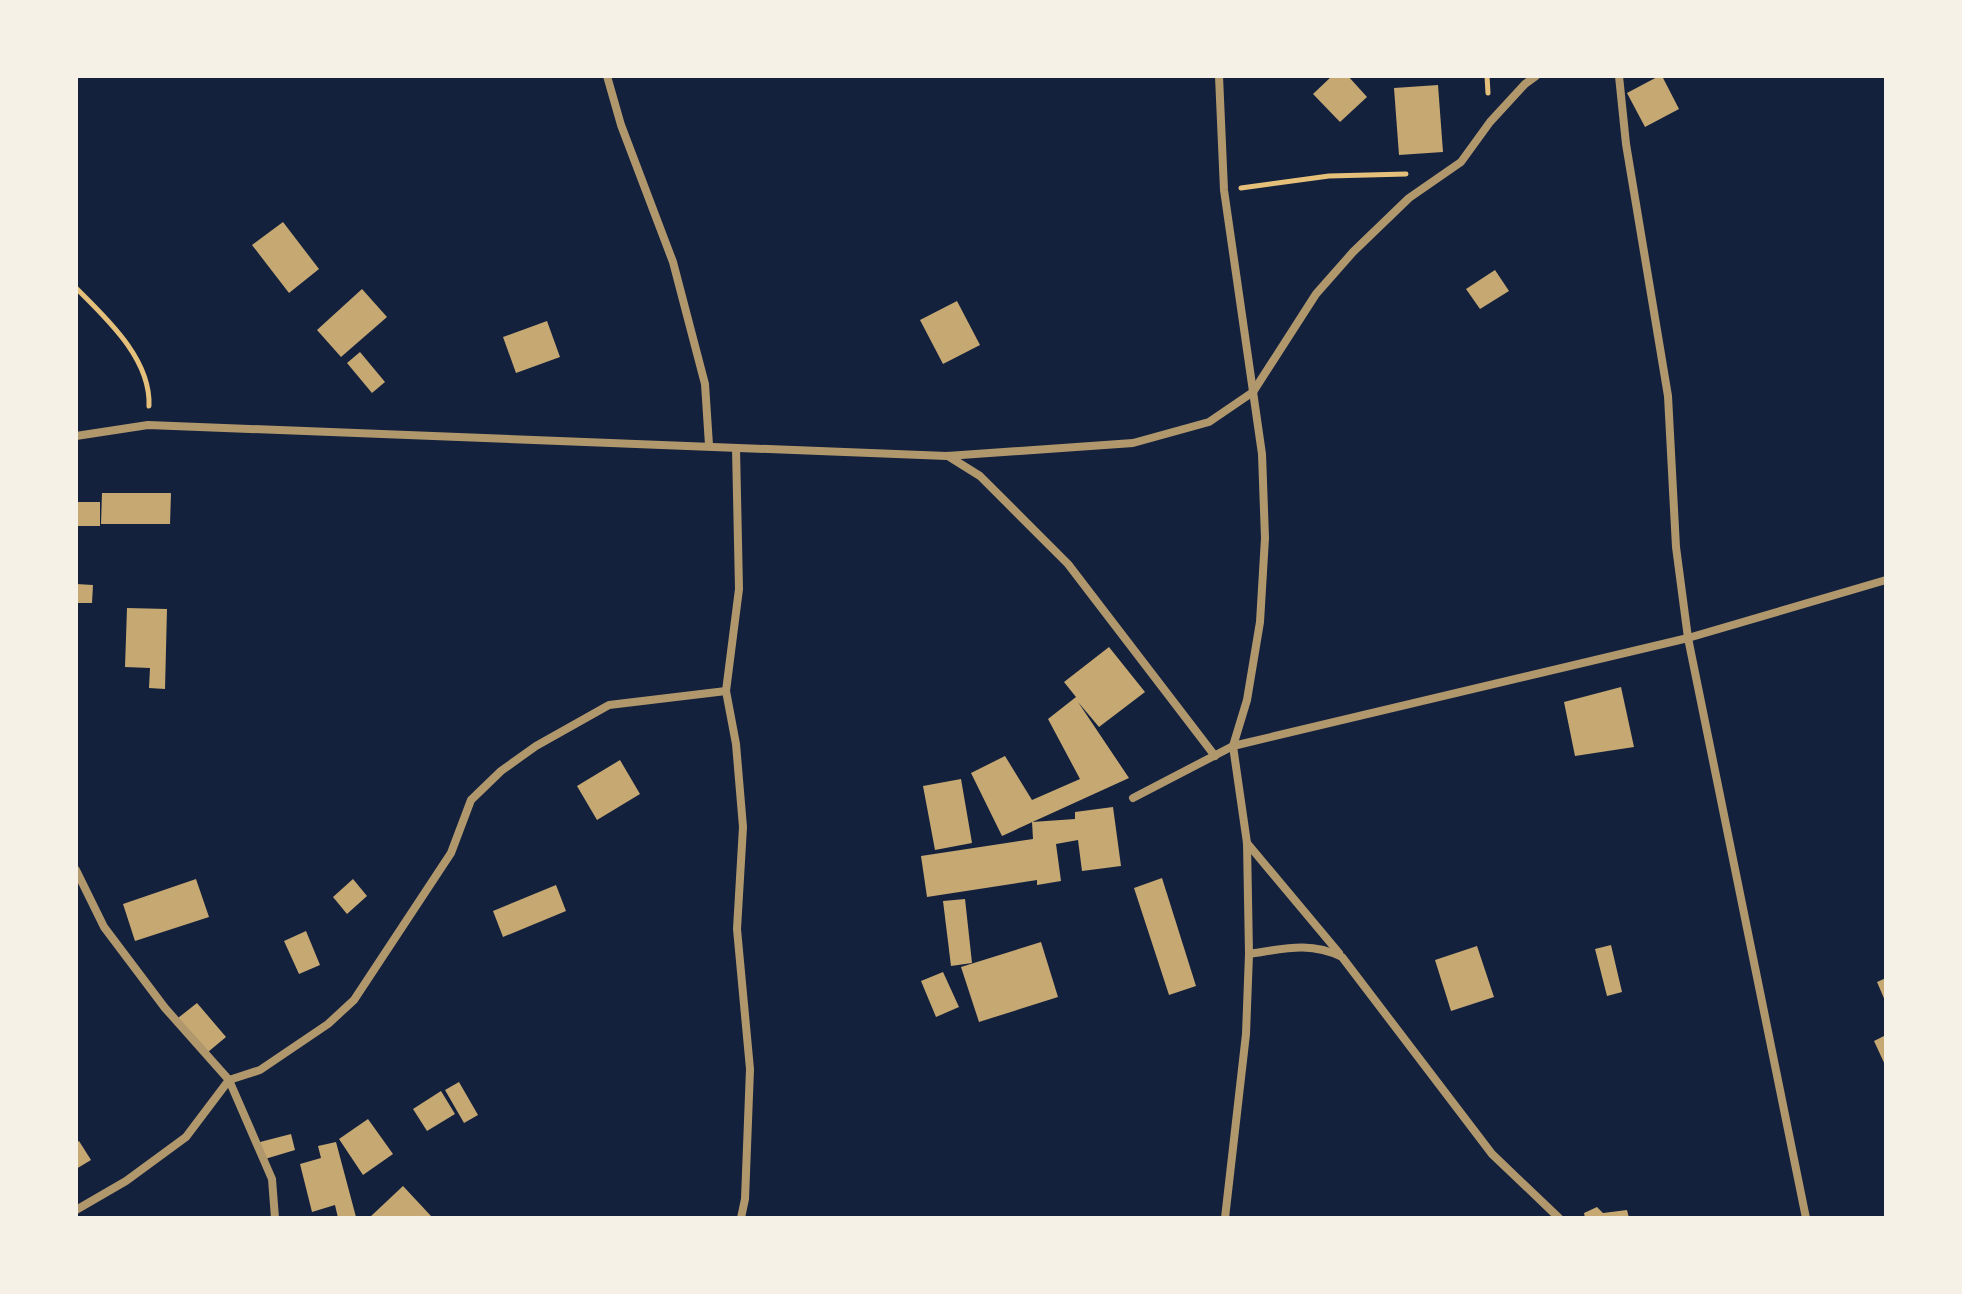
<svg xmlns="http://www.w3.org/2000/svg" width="1962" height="1294" font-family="Quicksand,sans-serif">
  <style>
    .building { fill: #c6a872 }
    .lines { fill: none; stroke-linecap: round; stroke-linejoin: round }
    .path { stroke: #e5c07b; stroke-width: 5 }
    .minor { stroke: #b1986c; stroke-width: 8 }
  </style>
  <rect width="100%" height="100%" fill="#14213d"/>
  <g class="building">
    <polygon points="1332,76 1348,76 1367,97 1340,122 1313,94"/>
    <polygon points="1659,76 1662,76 1679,109 1645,127 1627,93"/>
    <polygon points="1438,85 1443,152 1399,155 1394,88"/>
    <polygon points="283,222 319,269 289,293 252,245"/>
    <polygon points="1495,270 1509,291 1480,309 1466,289"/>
    <polygon points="362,289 387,317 341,357 317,330"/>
    <polygon points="957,301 980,345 943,364 920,320"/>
    <polygon points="547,321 560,357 516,373 503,337"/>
    <polygon points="360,352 385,382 372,393 347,363"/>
    <polygon points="102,493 171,493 170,524 101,524"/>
    <rect x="76" y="502" width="24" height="24"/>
    <polygon points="76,584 93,585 92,603 76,603"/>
    <polygon points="127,608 167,609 165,689 149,688 150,668 125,667"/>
    <polygon points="1109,647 1145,692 1099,727 1078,702 1129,778 1002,836 971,773 1005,756 1032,800 1080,779 1048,719 1076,697 1064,682"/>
    <polygon points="1621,687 1634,747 1575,756 1564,702"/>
    <polygon points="620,760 640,794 597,820 577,786"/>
    <polygon points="961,779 972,843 935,850 923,786"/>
    <polygon points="1113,807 1121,866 1082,871 1078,840 1056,844 1061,881 1037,885 1037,880 927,897 921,856 1033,839 1032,822 1075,819 1075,812"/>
    <polygon points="1162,878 1196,986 1169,995 1134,888"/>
    <polygon points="196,879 209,917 135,941 123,904"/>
    <polygon points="353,879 367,896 347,914 333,897"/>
    <polygon points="556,885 566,911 503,937 493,911"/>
    <polygon points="965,899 972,963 951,966 943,901"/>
    <polygon points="306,931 320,965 299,974 284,941"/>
    <polygon points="1041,942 1058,997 979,1022 961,967"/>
    <polygon points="1611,945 1622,992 1607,996 1595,949"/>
    <polygon points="1477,946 1494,997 1451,1011 1435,960"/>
    <polygon points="943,972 959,1007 936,1017 921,981"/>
    <polygon points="1886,978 1886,1003 1877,982"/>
    <polygon points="197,1003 226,1037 208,1052 178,1018"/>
    <polygon points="1886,1035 1886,1067 1874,1041"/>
    <polygon points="459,1082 478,1115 464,1123 445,1090"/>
    <polygon points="441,1091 455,1114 427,1131 413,1109"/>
    <polygon points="368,1119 393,1154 363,1175 339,1139"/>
    <polygon points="291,1134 295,1150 265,1159 260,1142"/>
    <polygon points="79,1141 91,1160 76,1169 76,1143"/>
    <polygon points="336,1142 356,1217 351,1218 338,1218 335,1205 312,1212 300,1164 321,1158 318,1146"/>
    <polygon points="403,1186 431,1216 428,1218 369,1218"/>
    <polygon points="1597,1207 1603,1213 1627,1210 1629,1218 1585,1218 1584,1213"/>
  </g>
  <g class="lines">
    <g class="path">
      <polyline points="1487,76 1488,93"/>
      <polyline points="1241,188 1329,176 1406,174"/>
      <path d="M76,288C107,319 151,359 149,406"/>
    </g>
    <g class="minor">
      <polyline points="607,76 621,125 673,262 705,384 709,445"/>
      <polyline points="1219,76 1224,190 1262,454 1265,538 1260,622 1247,700 1233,746 1247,843 1249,954 1246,1034 1225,1218"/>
      <polyline points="1619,76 1626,144 1668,396 1676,547 1688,638 1806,1218"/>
      <polyline points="76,436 148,425 947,456 1133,443 1209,422 1253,392 1316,294 1353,252 1409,198 1461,162 1490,122 1525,84 1536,76"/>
      <polyline points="736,448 739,589 726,691 736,744 743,827 737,929 750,1069 745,1199 741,1218"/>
      <polyline points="948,456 980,476 1068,564 1215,756"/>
      <polyline points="1133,798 1233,746 1688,638 1886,580"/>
      <polyline points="1247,843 1339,953"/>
      <polyline points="76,870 104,927 165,1008 229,1080 272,1179 275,1218"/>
      <path d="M1249,954C1283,949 1310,941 1342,957L1492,1154L1559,1218"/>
      <polyline points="76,1210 126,1181 186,1137 229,1080 260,1070 328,1024 354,1000 451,853 471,800 501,771 536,746 609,705 726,691"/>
    </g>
  </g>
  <rect width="1962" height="1294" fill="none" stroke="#f6f1e7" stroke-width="156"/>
</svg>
